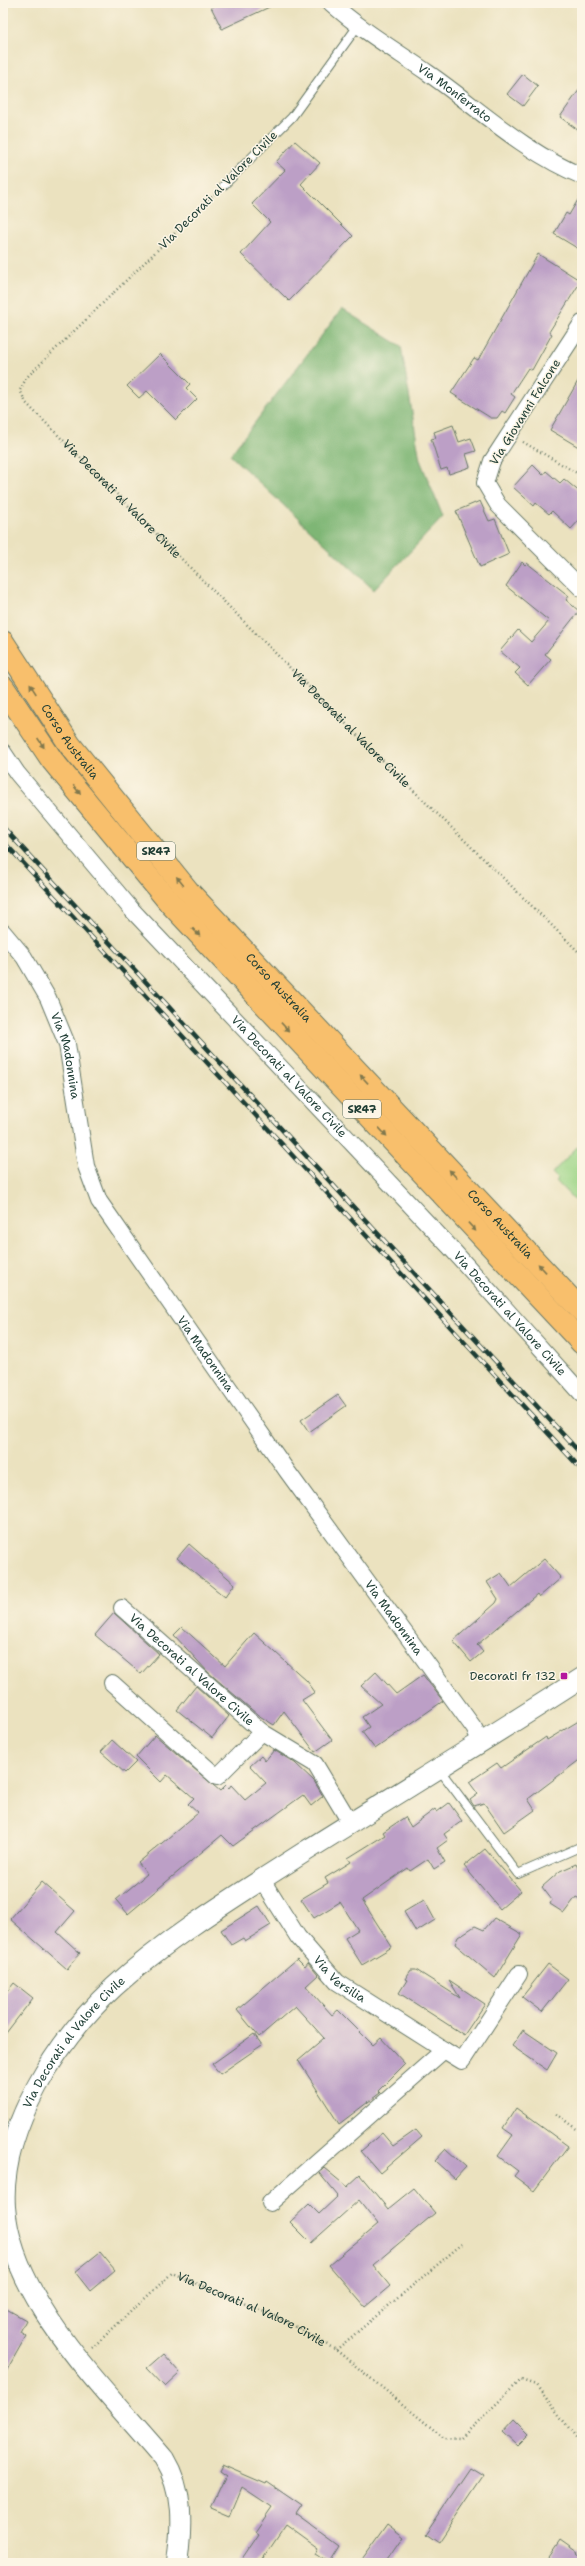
<svg xmlns="http://www.w3.org/2000/svg" width="585" height="2566" font-family="'Shantell Sans',sans-serif">
  <style>
    .green { fill: #9dd587; stroke: #5e895e }
    .forest { fill: #7eb674; stroke: #4e7a54 }
    .building { fill: #bc9fc6 }
    .lines { fill: none; stroke-linecap: round; stroke-linejoin: round }
    .service-casing { stroke: #667765; stroke-width: 10 }
    .minor-casing { stroke: #667765; stroke-width: 18 }
    .tertiary-casing { stroke: #667765; stroke-width: 22 }
    .trunk-casing { stroke: #667765; stroke-width: 24 }
    .path { stroke: #667765; stroke-width: 2.5; stroke-dasharray: 1 3; stroke-linecap: butt }
    .service { stroke: #fff; stroke-width: 8 }
    .minor { stroke: #fff; stroke-width: 16 }
    .tertiary { stroke: #fff; stroke-width: 20 }
    .trunk { stroke: #f8bf6c; stroke-width: 22 }
    .rail-casing { stroke: #1f3d34; stroke-width: 4.5 }
    .rail { stroke: #fcf5e5; stroke-width: 3; stroke-dasharray: 9; stroke-linecap: butt }
    .oneway { fill: #81784d }
    .poi-dot { fill: #b5179e; stroke: #fcf5e5; stroke-width: 1.5 }
    .labels { text-anchor: middle; stroke-width: 3; stroke-linejoin: round; paint-order: stroke }
    .shield { fill: #fcf5e5; stroke: #617469; stroke-width: 1 }
    .shield-label { font-size: 11px; font-weight: bold; fill: #1f3d34 }
    .street-label { font-size: 12px; fill: #1f3d34; stroke: #fcf5e5 }
    .poi-label { font-size: 12px; fill: #1f3d34; stroke: #fcf5e5; text-anchor: end }
  </style>
  <rect width="100%" height="100%" fill="#fcf5e5"/>
  <filter id="ink" filterUnits="userSpaceOnUse"><feTurbulence type="fractalNoise" baseFrequency=".025" numOctaves="2"/><feDisplacementMap in="SourceGraphic" scale="8" xChannelSelector="R" yChannelSelector="G"/><feConvolveMatrix kernelMatrix="1 2 1 2 8 2 1 2 1" color-interpolation-filters="sRGB"/></filter>
  <filter id="wash" filterUnits="userSpaceOnUse"><feTurbulence type="fractalNoise" baseFrequency=".012" numOctaves="4" result="noise"/><feDisplacementMap in="SourceGraphic" scale="16" xChannelSelector="R" yChannelSelector="G"/><feGaussianBlur stdDeviation="0.9" result="paint"/><feColorMatrix in="noise" values="0 0 0 0 0 0 0 0 0 0 0 0 0 0 0 0 0 1.4 0 .05"/><feComposite in="paint" operator="in"/></filter>
  <g filter="url(#wash)">
    <rect width="100%" height="100%" fill="#ebe2bf"/>
    <polygon class="green" points="582,1142 582,1208 556,1181 558,1179 552,1173"/>
    <polygon class="forest" points="342,309 401,346 420,460 443,517 374,590 230,455"/>
    <g id="blocks">
      <g class="building">
        <polygon points="221,3 278,3 222,29 211,7"/>
        <polygon points="523,74 538,86 523,106 507,94"/>
        <polygon points="582,86 582,133 560,117"/>
        <polygon points="295,141 320,163 301,184 353,236 289,301 241,254 270,222 252,204 285,170 276,162"/>
        <polygon points="582,193 582,251 554,234 566,213 569,215"/>
        <polygon points="538,254 581,281 549,332 552,334 532,370 528,368 511,394 515,397 505,413 502,411 497,418 491,418 451,393 474,358 478,360"/>
        <polygon points="160,354 190,384 186,388 197,399 176,420 147,391 139,398 127,386"/>
        <polygon points="582,374 582,449 550,430"/>
        <polygon points="453,425 459,442 471,438 476,451 466,454 470,467 449,474 447,468 441,470 431,439 436,438 434,432"/>
        <polygon points="533,465 543,475 546,471 560,483 564,479 582,494 582,517 571,529 552,511 549,514 536,503 534,506 513,487"/>
        <polygon points="480,501 489,521 495,519 509,554 480,567 456,511"/>
        <polygon points="522,562 525,565 527,563 569,596 566,600 579,611 545,654 551,659 528,685 515,673 520,668 500,651 518,630 531,642 549,621 506,586"/>
        <polygon points="338,1395 346,1406 309,1432 301,1420"/>
        <polygon points="189,1544 235,1584 225,1597 177,1558"/>
        <polygon points="544,1559 561,1578 539,1597 537,1594 477,1645 483,1652 471,1662 453,1641 496,1603 498,1599 487,1582 501,1573 511,1587"/>
        <polygon points="114,1613 159,1654 141,1674 95,1635"/>
        <polygon points="182,1627 225,1666 254,1633 307,1681 315,1692 302,1700 332,1740 315,1752 284,1711 274,1725 258,1715 208,1672 174,1635"/>
        <polygon points="376,1672 396,1694 423,1675 443,1701 375,1749 362,1732 369,1727 362,1717 381,1704 361,1686"/>
        <polygon points="196,1686 229,1716 212,1738 177,1710"/>
        <polygon points="582,1719 582,1758 528,1799 535,1810 504,1832 484,1803 474,1806 470,1800 478,1794 469,1782 497,1763 501,1768 546,1737 547,1740"/>
        <polygon points="155,1735 220,1791 226,1785 229,1788 231,1785 245,1800 266,1783 250,1766 261,1756 265,1761 274,1750 295,1763 314,1781 323,1796 311,1806 303,1795 233,1846 222,1835 128,1914 116,1900 147,1874 138,1863 198,1813 188,1804 194,1798 167,1775 161,1782 136,1757"/>
        <polygon points="112,1740 136,1762 125,1773 101,1752"/>
        <polygon points="449,1803 462,1821 444,1834 448,1840 437,1848 445,1862 434,1869 428,1859 410,1871 408,1868 362,1900 392,1947 362,1965 345,1938 358,1930 340,1902 314,1918 301,1899 328,1883 325,1878 351,1862 348,1858 385,1835 383,1832 405,1817 411,1827 435,1809 437,1812"/>
        <polygon points="485,1849 521,1891 500,1909 464,1866"/>
        <polygon points="576,1864 582,1877 582,1900 576,1897 564,1913 550,1904 552,1900 542,1887 560,1871"/>
        <polygon points="42,1882 75,1911 57,1932 80,1953 67,1969 10,1919"/>
        <polygon points="424,1900 435,1920 416,1932 404,1912"/>
        <polygon points="259,1906 271,1925 245,1941 243,1938 231,1945 221,1930"/>
        <polygon points="494,1918 522,1934 495,1978 455,1944 458,1937 475,1926 484,1930"/>
        <polygon points="297,1959 305,1967 308,1963 318,1975 306,1986 332,2015 338,2010 373,2045 381,2038 405,2064 378,2091 380,2093 339,2124 298,2060 324,2038 295,2006 259,2037 237,2010"/>
        <polygon points="548,1964 568,1979 542,2012 522,1997"/>
        <polygon points="411,1970 416,1970 460,1998 449,1980 485,2004 464,2035 399,1993 407,1980 405,1979"/>
        <polygon points="14,1983 33,1998 3,2037 3,1997"/>
        <polygon points="523,2030 557,2053 547,2070 512,2046"/>
        <polygon points="254,2034 262,2045 220,2074 212,2064"/>
        <polygon points="516,2108 568,2146 534,2191 514,2176 518,2171 498,2156 513,2135 503,2128"/>
        <polygon points="416,2130 422,2137 380,2173 361,2151 382,2133 393,2146"/>
        <polygon points="446,2149 466,2167 455,2179 435,2161"/>
        <polygon points="324,2168 347,2187 360,2175 388,2209 414,2188 435,2213 373,2265 390,2286 365,2307 329,2265 378,2224 359,2200 311,2243 290,2222 309,2204 319,2214 338,2196 319,2173"/>
        <polygon points="100,2252 115,2270 90,2291 75,2272"/>
        <polygon points="3,2307 26,2320 20,2332 26,2336 3,2377"/>
        <polygon points="163,2354 180,2373 165,2387 147,2368"/>
        <polygon points="514,2419 529,2434 517,2446 502,2432"/>
        <polygon points="222,2465 266,2484 267,2482 302,2506 296,2515 340,2547 330,2563 316,2554 319,2549 286,2525 260,2563 240,2563 259,2535 255,2532 272,2507 242,2487 230,2516 211,2508 226,2476 219,2471"/>
        <polygon points="470,2468 483,2476 438,2543 425,2534"/>
        <polygon points="387,2524 404,2537 386,2563 359,2563"/>
        <polygon points="560,2541 577,2553 576,2554 582,2559 582,2563 545,2563"/>
      </g>
    </g>
  </g>
  <g filter="url(#ink)">
    <use href="#blocks" fill-opacity="0" stroke="#667765" stroke-width="1"/>
    <g class="lines">
      <g class="service-casing">
        <g id="service">
          <polyline points="224,185 292,117 357,27"/>
          <polyline points="439,1769 518,1874 582,1846"/>
        </g>
      </g>
      <g class="minor-casing">
        <g id="minor">
          <path id="s3" d="M331,3C361,30 395,50 428,73C477,107 525,153 582,176"/>
          <polyline points="582,323 492,461 485,483 498,505 582,589"/>
          <path id="s4" d="M3,752L17,773L132,910L449,1246L582,1394"/>
          <path id="s5" d="M3,932L24,957L48,998L67,1044L86,1166L99,1201L287,1471L474,1728L481,1742"/>
          <path id="s6" d="M122,1608L262,1732L315,1764L351,1824"/>
          <polyline points="112,1683 217,1777 262,1732"/>
          <path id="s7" d="M262,1880L298,1937L337,1982L444,2050L270,2203"/>
          <polyline points="444,2050 462,2061 519,1974"/>
        </g>
      </g>
      <g class="tertiary-casing">
        <g id="tertiary">
          <path id="s8" d="M177,2563C182,2526 184,2492 164,2459C106,2390 12,2301 5,2207C0,2128 58,2039 114,1987C171,1935 241,1893 306,1851C398,1793 491,1737 582,1678"/>
        </g>
      </g>
      <g class="trunk-casing">
        <g id="trunk">
          <path id="s9" d="M3,642L70,745L188,891L582,1311"/>
          <polyline points="3,687 52,760 170,903 582,1343"/>
        </g>
      </g>
      <g class="path">
        <path id="s1" d="M215,194L27,377L20,390L26,403L375,753L582,955"/>
        <polyline points="523,442 582,476"/>
        <polyline points="556,2114 582,2133"/>
        <path id="s2" d="M92,2348L172,2273L286,2321L336,2350L444,2438L460,2439L521,2380L536,2385L582,2445"/>
        <polyline points="336,2350 462,2244"/>
      </g>
      <use href="#service" class="service"/>
      <use href="#minor" class="minor"/>
      <use href="#tertiary" class="tertiary"/>
      <use href="#trunk" class="trunk"/>
      <g class="rail-casing">
        <g id="rail">
          <polyline points="3,827 582,1455"/>
          <polyline points="3,841 582,1470"/>
        </g>
      </g>
      <use href="#rail" class="rail"/>
    </g>
    <defs><path id="oneway-solid" d="M-6-.8H1V-3.2L6.5 0L1 3.2V.8H-6Z"/></defs>
    <g class="oneway">
      <use href="#oneway-solid" transform="translate(33 689) rotate(-123)"/>
      <use href="#oneway-solid" transform="translate(41 743) rotate(56)"/>
      <use href="#oneway-solid" transform="translate(77 790) rotate(51)"/>
      <use href="#oneway-solid" transform="translate(180 881) rotate(-129)"/>
      <use href="#oneway-solid" transform="translate(196 932) rotate(47)"/>
      <use href="#oneway-solid" transform="translate(285 1027) rotate(47)"/>
      <use href="#oneway-solid" transform="translate(364 1079) rotate(-133)"/>
      <use href="#oneway-solid" transform="translate(383 1132) rotate(47)"/>
      <use href="#oneway-solid" transform="translate(453 1174) rotate(-133)"/>
      <use href="#oneway-solid" transform="translate(472 1227) rotate(47)"/>
      <use href="#oneway-solid" transform="translate(542 1268) rotate(-133)"/>
    </g>
  </g>
  <rect class="poi-dot" x="560" y="1672" width="8" height="8" rx="2"/>
  <g class="labels">
    <g class="shield">
      <rect x="137" y="842" width="38" height="18" rx="3"/>
      <rect x="343" y="1100" width="38" height="18" rx="3"/>
    </g>
    <g class="shield-label">
      <text x="156" y="855">SR47</text>
      <text x="362" y="1113">SR47</text>
    </g>
    <g class="street-label">
      <text dy="4" stroke="none"><textPath href="#s3" startOffset="153">Via Monferrato</textPath></text>
      <text transform="translate(218 190) rotate(-45)" y="4">Via Decorati al Valore Civile</text>
      <text transform="translate(525 412) rotate(-58)" y="4">Via Giovanni Falcone</text>
      <text dy="4" stroke="none"><textPath href="#s1" startOffset="427">Via Decorati al Valore Civile</textPath></text>
      <text dy="4" stroke="none"><textPath href="#s1" startOffset="751">Via Decorati al Valore Civile</textPath></text>
      <text dy="4" stroke="none"><textPath href="#s9" startOffset="120">Corso Australia</textPath></text>
      <text dy="4" stroke="none"><textPath href="#s9" startOffset="443">Corso Australia</textPath></text>
      <text dy="4" stroke="none"><textPath href="#s5" startOffset="141">Via Madonnina</textPath></text>
      <text dy="4" stroke="none"><textPath href="#s4" startOffset="433">Via Decorati al Valore Civile</textPath></text>
      <text dy="4" stroke="none"><textPath href="#s9" startOffset="767">Corso Australia</textPath></text>
      <text dy="4" stroke="none"><textPath href="#s4" startOffset="757">Via Decorati al Valore Civile</textPath></text>
      <text dy="4" stroke="none"><textPath href="#s5" startOffset="477">Via Madonnina</textPath></text>
      <text dy="4" stroke="none"><textPath href="#s5" startOffset="801">Via Madonnina</textPath></text>
      <text dy="4" stroke="none"><textPath href="#s6" startOffset="93">Via Decorati al Valore Civile</textPath></text>
      <text dy="4" stroke="none"><textPath href="#s7" startOffset="127">Via Versilia</textPath></text>
      <text dy="4" stroke="none"><textPath href="#s8" startOffset="594">Via Decorati al Valore Civile</textPath></text>
      <text dy="4" stroke="none"><textPath href="#s2" startOffset="197">Via Decorati al Valore Civile</textPath></text>
    </g>
    <g class="poi-label">
      <text x="556" y="1680">Decorati fr 132</text>
    </g>
  </g>
  <rect width="585" height="2566" fill="none" stroke="#fcf5e5" stroke-width="16"/>
</svg>
